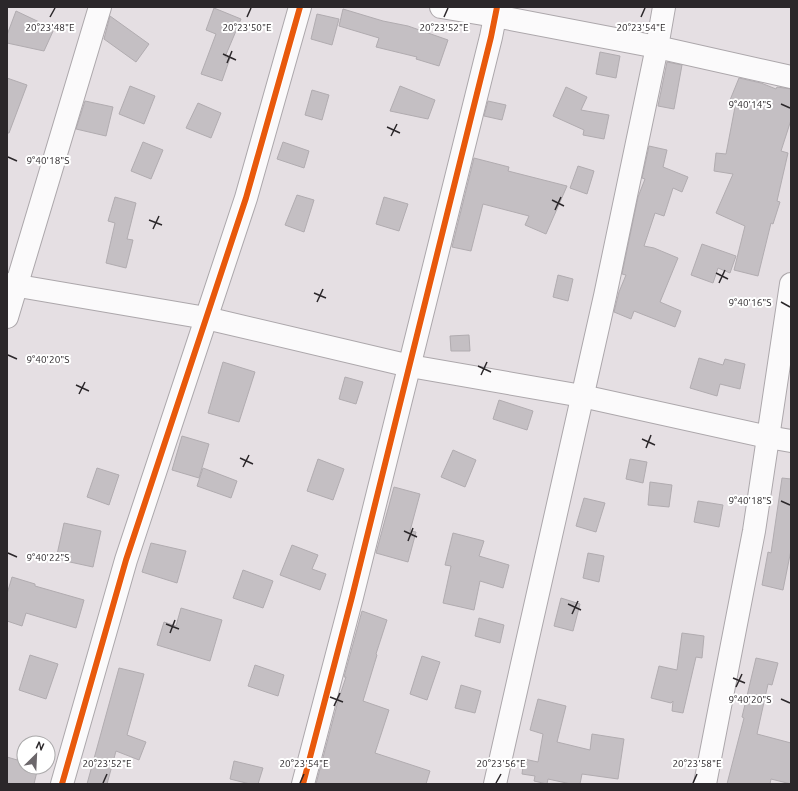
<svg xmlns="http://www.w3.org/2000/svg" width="798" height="791" font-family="Ubuntu,sans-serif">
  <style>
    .building { fill: #c4bfc3; stroke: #b1acb0 }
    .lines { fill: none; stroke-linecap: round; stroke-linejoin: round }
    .minor-casing { stroke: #aca7ab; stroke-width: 24 }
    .minor { stroke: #fbfafb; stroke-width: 22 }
    .cycleway-casing { stroke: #fff; stroke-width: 8 }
    .cycleway { stroke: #e8590c; stroke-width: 6 }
    .ticks { fill: none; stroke: #2b272a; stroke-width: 1.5 }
    .ticks-label { font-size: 10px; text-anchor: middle; fill: #2b272a; stroke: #fff; stroke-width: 4; stroke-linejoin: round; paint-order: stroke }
  </style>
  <rect width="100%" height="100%" fill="#e5dfe3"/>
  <g class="building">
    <polygon points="214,8 241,19 225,57 230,58 222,81 201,74 216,34 206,30"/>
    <polygon points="343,9 383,21 408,26 448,40 439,66 416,59 417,57 376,47 379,38 339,26"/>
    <polygon points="16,11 54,29 44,51 7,43 7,35"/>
    <polygon points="317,14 339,19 332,45 311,39"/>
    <polygon points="110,16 149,44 136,62 104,39"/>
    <polygon points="600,52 620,56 616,78 596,74"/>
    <polygon points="667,62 682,65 674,109 658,106"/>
    <polygon points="7,78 27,85 9,133 7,133"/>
    <polygon points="739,78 761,83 776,89 777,87 791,89 791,120 781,151 788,153 777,201 780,202 773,224 771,223 758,276 734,270 745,226 716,213 733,174 714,171 716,153 726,154 735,107 728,105"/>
    <polygon points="130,86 155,96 144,124 119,114"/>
    <polygon points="400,86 435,100 428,119 390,111"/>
    <polygon points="566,87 587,97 581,110 609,115 604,139 583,135 584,130 553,116"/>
    <polygon points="312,90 329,95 322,120 305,115"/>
    <polygon points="85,101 113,107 106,136 76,129"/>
    <polygon points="488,101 506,105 502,120 484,116"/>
    <polygon points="198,103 221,113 211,138 186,128"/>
    <polygon points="143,142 163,150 151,179 131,171"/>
    <polygon points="283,142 309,151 304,168 277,159"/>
    <polygon points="649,146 667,150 663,167 688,177 682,192 673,188 664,216 655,213 644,246 654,248 678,258 660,302 681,311 675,327 634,311 631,319 614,312 619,292 626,275 622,274 638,197 645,179 642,178"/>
    <polygon points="474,158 509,167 508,171 567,186 546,234 525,225 529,216 483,204 471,251 452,247"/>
    <polygon points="578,166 594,171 587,194 570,188"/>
    <polygon points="297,195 314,200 304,232 285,225"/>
    <polygon points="115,197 136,203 127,239 133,240 126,268 106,263 115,223 108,221"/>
    <polygon points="384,197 408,204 399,231 376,224"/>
    <polygon points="702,244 736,256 730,273 718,268 713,283 691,275"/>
    <polygon points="558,275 573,279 568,301 553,297"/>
    <polygon points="469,335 470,351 451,351 450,336"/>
    <polygon points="699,358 723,365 725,359 745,364 740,389 720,384 717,396 690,388"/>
    <polygon points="223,362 255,372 239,422 208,413"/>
    <polygon points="345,377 363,382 356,404 339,399"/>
    <polygon points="499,400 533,411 527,430 493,419"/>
    <polygon points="182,436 209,444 199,478 172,470"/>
    <polygon points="453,450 476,460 465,487 441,477"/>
    <polygon points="318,459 344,469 333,500 307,491"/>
    <polygon points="630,459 647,462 643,483 626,479"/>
    <polygon points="97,468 119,475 109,505 87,497"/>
    <polygon points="203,468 237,481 231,498 197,486"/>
    <polygon points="782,478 791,479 791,550 783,590 762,585 768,552 771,553"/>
    <polygon points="650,482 672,485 669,507 648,505"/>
    <polygon points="394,487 420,494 410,531 416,532 408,562 376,553"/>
    <polygon points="584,498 605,503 596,532 576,526"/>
    <polygon points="698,501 723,505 719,527 694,522"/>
    <polygon points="64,523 101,531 93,567 56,559"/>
    <polygon points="453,533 484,541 479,556 509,565 503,588 480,581 474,610 443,603 451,566 445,565"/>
    <polygon points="151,543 186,551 177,583 142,572"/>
    <polygon points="292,545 318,555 312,569 326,574 320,590 280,575"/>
    <polygon points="588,553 604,556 599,582 583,578"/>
    <polygon points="243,570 273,581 263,608 233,598"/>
    <polygon points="12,577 35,584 35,586 84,600 76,628 26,613 22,626 7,621 7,594"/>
    <polygon points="561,598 580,604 573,631 554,626"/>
    <polygon points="181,608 222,620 210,661 157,645 164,622 176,626"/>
    <polygon points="362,611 387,620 376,654 377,655 363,701 389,710 375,753 430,771 426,784 316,784 338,701 346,677 344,677"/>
    <polygon points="479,618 504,625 500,643 475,636"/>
    <polygon points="682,633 704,636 702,658 696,657 683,713 672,711 673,701 671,703 651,698 659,666 677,670"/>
    <polygon points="30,655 58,664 46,699 19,690"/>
    <polygon points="422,656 440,662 427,700 410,694"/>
    <polygon points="756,658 778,663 772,685 768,684 757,734 791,743 791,784 771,779 770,784 727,784 744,718 742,717"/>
    <polygon points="255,665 284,675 278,696 248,686"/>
    <polygon points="119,668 144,674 127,735 146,742 139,760 116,751 107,784 87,784"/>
    <polygon points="461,685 481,691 475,713 455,708"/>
    <polygon points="538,699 566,706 557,742 590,750 592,734 624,739 618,779 582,774 580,784 571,784 548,779 547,784 534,781 535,776 522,774 524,759 538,762 543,734 530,730"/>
    <polygon points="7,757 24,762 24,767 38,767 34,784 7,784"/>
    <polygon points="234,761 263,768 258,784 250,784 230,779"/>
  </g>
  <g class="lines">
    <g class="minor-casing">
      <g id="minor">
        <polyline points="441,7 495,16 657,47 791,77"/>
        <polyline points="7,284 206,318 410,366 582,396 768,437 791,441"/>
        <polyline points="7,317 100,7"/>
        <polyline points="62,784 126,560 246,198 300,7"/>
        <polyline points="303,784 352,597 491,37 497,7"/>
        <polyline points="495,784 605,296 657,47 664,7"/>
        <polyline points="705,784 754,531 791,284"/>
      </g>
    </g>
    <use href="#minor" class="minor"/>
    <g class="cycleway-casing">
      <g id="cycleway">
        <polyline points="62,784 126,560 246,198 300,7"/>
        <polyline points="303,784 352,597 491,37 497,7"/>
      </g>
    </g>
    <use href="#cycleway" class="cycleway"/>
  </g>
  <path class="ticks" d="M50,17L55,8M247,17L251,8M444,17L448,8M641,17L645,8M223,54L236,60M227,63L232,51M781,104L790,108M387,127L400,133M391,136L397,124M8,157L17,161M552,200L564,206M555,210L561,197M149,220L162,225M153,229L159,216M716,273L728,279M719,283L725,270M314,293L326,298M317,302L323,289M781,302L790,307M8,355L17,359M478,366L491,372M481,375L487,362M76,385L89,391M79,394L85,382M642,439L655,445M646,448L651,435M240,458L253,464M243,467L249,455M781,501L790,505M404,531L417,537M408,541L413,528M8,553L17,557M568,604L581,610M572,614L578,601M166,624L179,629M170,633L175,620M733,678L745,683M736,687L742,674M330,697L343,702M781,699L790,703M334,706L340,693M103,783L107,774M300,783L304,774M496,783L501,774M693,783L697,774"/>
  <g class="ticks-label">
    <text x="247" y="31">20°23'50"E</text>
    <text x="641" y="31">20°23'54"E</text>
    <text x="50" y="31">20°23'48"E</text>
    <text x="444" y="31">20°23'52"E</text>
    <text x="750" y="108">9°40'14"S</text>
    <text x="48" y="164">9°40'18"S</text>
    <text x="750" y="306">9°40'16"S</text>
    <text x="48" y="363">9°40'20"S</text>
    <text x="750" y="504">9°40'18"S</text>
    <text x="48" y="561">9°40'22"S</text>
    <text x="750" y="703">9°40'20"S</text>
    <text x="107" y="767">20°23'52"E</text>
    <text x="304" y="767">20°23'54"E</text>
    <text x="501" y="767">20°23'56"E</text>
    <text x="697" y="767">20°23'58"E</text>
  </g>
  <rect width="798" height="791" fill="none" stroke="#2b272a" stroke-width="16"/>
  <g transform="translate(36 755) rotate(24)"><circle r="19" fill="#ffffff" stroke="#aaa9aa"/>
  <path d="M0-3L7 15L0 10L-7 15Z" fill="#6c676b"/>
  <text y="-6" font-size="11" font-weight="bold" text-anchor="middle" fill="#2b272a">N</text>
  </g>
</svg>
